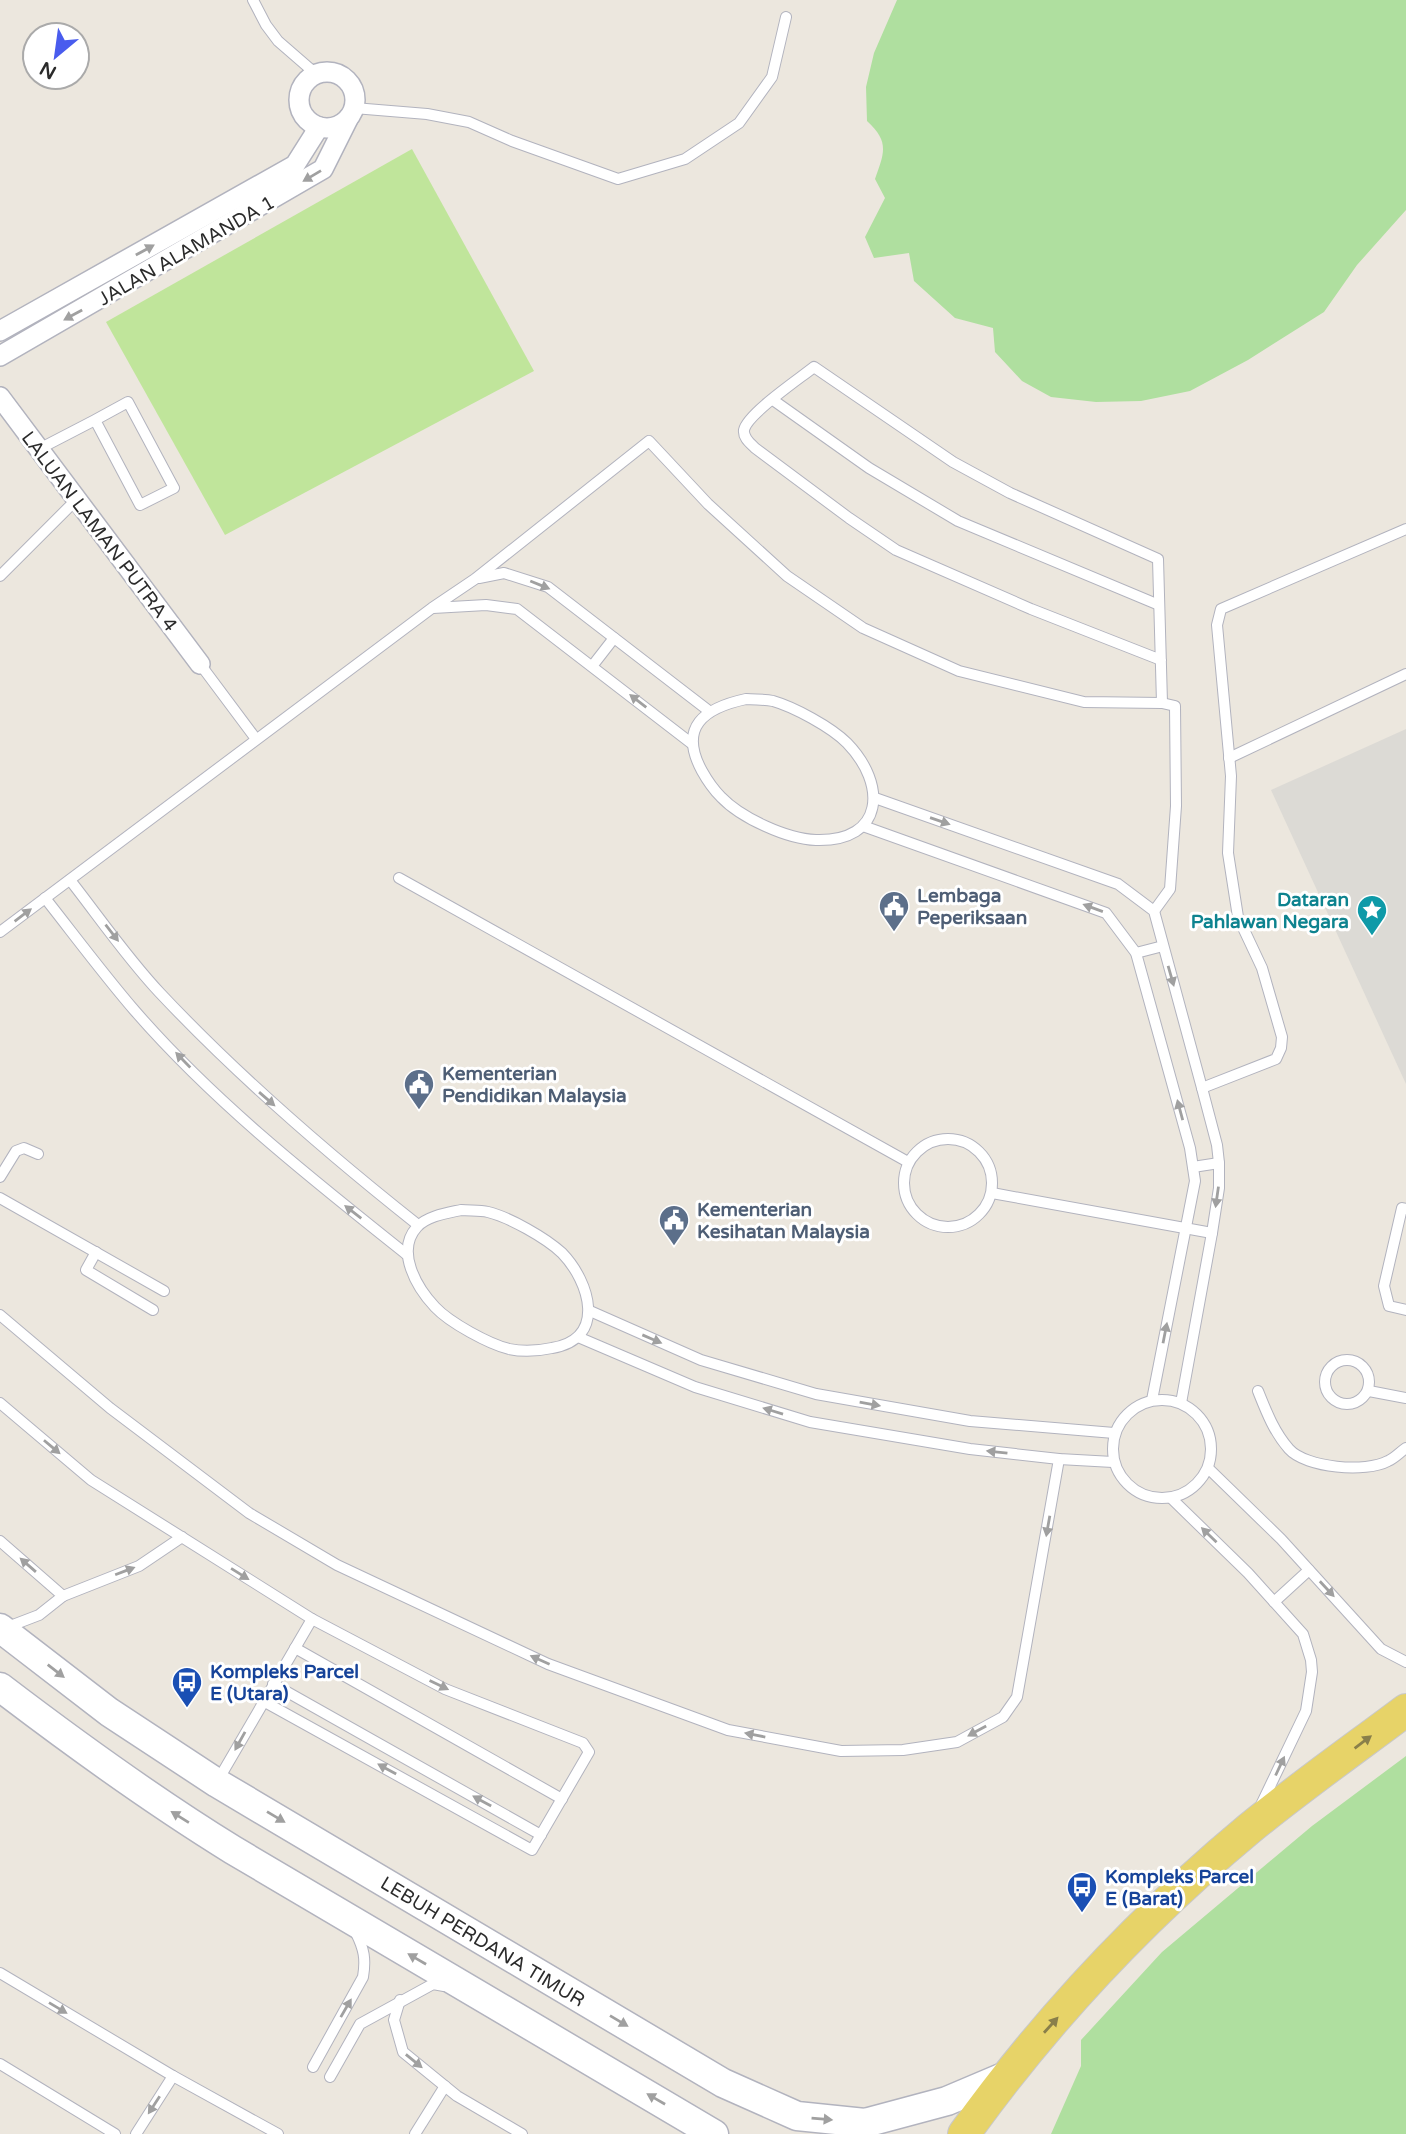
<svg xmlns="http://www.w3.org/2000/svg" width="1406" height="2134" font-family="'Varela Round',sans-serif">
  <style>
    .green { fill: #afdf9f }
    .pitch { fill: #c0e59b }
    .plaza { fill: #dcdad5 }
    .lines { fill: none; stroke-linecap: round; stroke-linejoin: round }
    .lane-casing { stroke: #b2b3be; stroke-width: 12 }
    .street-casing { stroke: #b2b3be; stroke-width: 22 }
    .secondary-casing { stroke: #b2b3be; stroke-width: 31 }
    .primary-casing { stroke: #c8c8c8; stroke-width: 34 }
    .lane { stroke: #fff; stroke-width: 10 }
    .street { stroke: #fff; stroke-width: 19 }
    .secondary { stroke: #fff; stroke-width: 28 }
    .primary { stroke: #e7d368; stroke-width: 32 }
    .oneway { fill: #a0a0a0 }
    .oneway2 { fill: #897f4a }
    .labels { text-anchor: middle; stroke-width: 6; stroke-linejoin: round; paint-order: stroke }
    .street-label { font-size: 19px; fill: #2b2b2b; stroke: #fff }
    .service-label { font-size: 19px; font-weight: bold; fill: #4e5e75; stroke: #fff; text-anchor: start }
    .culture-label { font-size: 19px; font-weight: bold; fill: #0d838f; stroke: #fff; text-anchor: end }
    .transit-label { font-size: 19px; font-weight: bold; fill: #164399; stroke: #fff; text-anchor: start }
  </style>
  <rect width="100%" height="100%" fill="#ece7de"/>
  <g class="green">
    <path d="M897,0H1406V210L1357,265L1324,312L1248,360L1190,391L1141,401L1096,402L1051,397L1022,381L995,352L993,328L955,318L914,281L909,253L874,258L865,237L885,198L875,179C884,153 890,142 867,121L866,87L874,53Z"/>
    <polygon points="1406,1756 1406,2134 1051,2134 1081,2066 1081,2040 1162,1952 1312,1826"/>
  </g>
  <polygon class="pitch" points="412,149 534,371 225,535 106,322"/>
  <polygon class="plaza" points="1406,729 1406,1084 1271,790"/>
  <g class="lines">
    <g class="lane-casing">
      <g id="lane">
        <polyline points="253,0 266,25 278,41 316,74"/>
        <polyline points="354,108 427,114 469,122 512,141 618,179 685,159 739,123 772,77 786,17"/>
        <polyline points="773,400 869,468 958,521 1159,605"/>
        <polyline points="39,449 95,420 140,505 174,488 128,402 95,420"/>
        <polyline points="0,576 77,499"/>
        <polyline points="479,578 504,573 548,587 709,711"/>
        <polyline points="433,608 486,605 517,609 691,743"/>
        <path d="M1161,660L1031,609L896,550L849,518L755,448C750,443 743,438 744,430C747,414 799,379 814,367L953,462L1010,493L1158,559C1159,607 1161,655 1162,703"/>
        <polyline points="200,664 256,739"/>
        <polyline points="593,665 614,638"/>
        <path d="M746,699C755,700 764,699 773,701C794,707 831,727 847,743C887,784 885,842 816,840C787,839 741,818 721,797C713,789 707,780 702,771C678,727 704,708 746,699Z"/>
        <polyline points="1229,758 1406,674"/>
        <polyline points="875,798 1118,884 1154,911 1202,1088 1217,1145 1219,1163 1219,1188 1212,1233 1181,1403"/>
        <polyline points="863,826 1106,913 1136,953 1190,1148 1195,1181 1152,1400"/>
        <polyline points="399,878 908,1162"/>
        <path d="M70,880C99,917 127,958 160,993C240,1078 327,1153 418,1225"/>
        <path d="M45,898C75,936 104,975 135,1011C215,1103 312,1179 406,1254"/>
        <polyline points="0,932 432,608 475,579 649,441 708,504 787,576 863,628 959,671 1084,702 1162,703 1175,706 1176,806 1170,889 1154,911"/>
        <polyline points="1136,953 1163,946"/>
        <polyline points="1202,1088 1276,1059 1281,1048 1282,1037 1262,968 1238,917 1228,853 1231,776 1217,625 1221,609 1406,529"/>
        <circle cx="948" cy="1183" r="44"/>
        <polyline points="1193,1167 1219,1163"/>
        <polyline points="0,1177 16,1151 24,1148 38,1154"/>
        <polyline points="992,1193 1212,1233"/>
        <polyline points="0,1198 164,1291"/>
        <polyline points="1406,1209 1402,1208 1384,1286 1389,1306 1406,1310"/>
        <path d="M461,1210C470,1211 479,1210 488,1212C509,1217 546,1238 562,1253C590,1282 607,1339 552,1348C538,1351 523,1352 509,1349C489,1344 450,1323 435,1307C417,1288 395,1251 417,1227C427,1216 447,1213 461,1210Z"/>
        <polyline points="96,1252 86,1270 153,1310"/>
        <polyline points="590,1311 701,1360 816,1394 970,1421 1114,1433"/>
        <polyline points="0,1315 110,1408 249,1513 337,1565 548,1664 728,1730 841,1751 903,1750 957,1742 1003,1717 1017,1697 1059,1459"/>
        <polyline points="578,1337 695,1387 810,1422 970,1449 1059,1459 1113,1462"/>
        <circle cx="1347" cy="1382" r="22"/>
        <path d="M1258,1391C1266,1411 1274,1432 1289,1449C1306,1468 1366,1473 1388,1461C1395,1458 1400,1452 1406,1448"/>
        <polyline points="1369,1391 1406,1398"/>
        <circle cx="1162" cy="1449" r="49"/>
        <polyline points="0,1403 91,1480 312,1619 445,1689 583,1743 589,1752 532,1850 263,1701"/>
        <polyline points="1208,1468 1281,1539 1381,1649 1406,1662"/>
        <polyline points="1171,1498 1248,1573 1303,1634 1311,1660 1312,1672 1306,1711 1261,1805"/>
        <polyline points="0,1541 63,1596 39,1615 5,1628"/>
        <polyline points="63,1596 139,1566 182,1537"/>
        <polyline points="1274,1602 1309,1570"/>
        <polyline points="295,1648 562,1799"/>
        <polyline points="273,1684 541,1835"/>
        <polyline points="217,1782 312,1619"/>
        <polyline points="0,1973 173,2076 278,2134"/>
        <polyline points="400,2000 394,2020 403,2052 457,2096 522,2134"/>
        <polyline points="0,2064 115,2134"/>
        <path d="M313,2067L363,1977C366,1959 364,1949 356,1933"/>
        <polyline points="330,2077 360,2024 433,1984 444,1986"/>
        <polyline points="136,2134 173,2076"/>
        <polyline points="415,2134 445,2086"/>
      </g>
    </g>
    <g class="street-casing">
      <g id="street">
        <circle cx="327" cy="100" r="28"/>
        <polyline points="0,331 295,165 319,127"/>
        <polyline points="0,356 323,169 348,119"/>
        <polyline points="0,397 200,664"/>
      </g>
    </g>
    <g class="secondary-casing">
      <g id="secondary">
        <polyline points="0,1628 109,1712 217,1783 723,2083 797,2116 865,2123 947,2101 1006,2076"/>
        <path d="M0,1687C76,1745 152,1800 233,1850L714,2134"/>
      </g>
    </g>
    <g class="primary-casing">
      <path id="primary" d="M964,2134C1045,2021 1143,1917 1250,1828C1300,1787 1354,1749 1406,1710"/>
    </g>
    <use href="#lane" class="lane"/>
    <use href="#street" class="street"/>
    <use href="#secondary" class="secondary"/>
    <use href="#primary" class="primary"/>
  </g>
  <defs><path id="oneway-solid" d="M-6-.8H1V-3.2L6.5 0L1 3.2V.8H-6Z" transform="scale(1.75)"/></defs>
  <g class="oneway">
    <use href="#oneway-solid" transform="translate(312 176) rotate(149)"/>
    <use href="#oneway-solid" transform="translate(145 250) rotate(-29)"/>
    <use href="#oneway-solid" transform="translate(73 315) rotate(151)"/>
    <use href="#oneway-solid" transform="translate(540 585) rotate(22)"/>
    <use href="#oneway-solid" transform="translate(638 701) rotate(-142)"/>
    <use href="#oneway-solid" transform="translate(940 821) rotate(19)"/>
    <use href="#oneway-solid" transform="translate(1093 908) rotate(-160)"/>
    <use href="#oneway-solid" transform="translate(23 915) rotate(-37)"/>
    <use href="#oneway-solid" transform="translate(112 933) rotate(52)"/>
    <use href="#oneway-solid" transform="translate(1171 976) rotate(74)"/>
    <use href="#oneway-solid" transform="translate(183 1060) rotate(-134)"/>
    <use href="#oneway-solid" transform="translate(267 1099) rotate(41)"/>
    <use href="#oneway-solid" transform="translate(1180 1110) rotate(-105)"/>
    <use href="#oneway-solid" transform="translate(1217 1197) rotate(98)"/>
    <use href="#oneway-solid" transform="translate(353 1212) rotate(-142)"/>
    <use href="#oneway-solid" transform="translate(1165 1333) rotate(-79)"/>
    <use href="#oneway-solid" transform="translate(652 1339) rotate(23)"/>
    <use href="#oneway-solid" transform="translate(870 1404) rotate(10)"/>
    <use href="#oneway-solid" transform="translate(773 1411) rotate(-163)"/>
    <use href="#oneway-solid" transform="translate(52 1447) rotate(40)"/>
    <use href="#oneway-solid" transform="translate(997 1452) rotate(-174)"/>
    <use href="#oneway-solid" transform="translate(1048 1526) rotate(100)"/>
    <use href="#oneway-solid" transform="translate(1209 1535) rotate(-136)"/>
    <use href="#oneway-solid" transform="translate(28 1565) rotate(-139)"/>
    <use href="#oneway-solid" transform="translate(125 1571) rotate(-21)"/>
    <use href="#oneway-solid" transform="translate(240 1574) rotate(32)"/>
    <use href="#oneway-solid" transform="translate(1327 1589) rotate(47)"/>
    <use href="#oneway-solid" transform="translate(540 1660) rotate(-156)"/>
    <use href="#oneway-solid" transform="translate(56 1671) rotate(38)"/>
    <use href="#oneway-solid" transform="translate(439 1685) rotate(26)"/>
    <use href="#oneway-solid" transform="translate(977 1731) rotate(151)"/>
    <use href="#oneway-solid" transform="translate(755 1735) rotate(-169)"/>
    <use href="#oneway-solid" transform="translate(240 1741) rotate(119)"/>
    <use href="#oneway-solid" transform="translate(1280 1766) rotate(-65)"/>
    <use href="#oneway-solid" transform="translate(387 1769) rotate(-151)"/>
    <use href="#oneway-solid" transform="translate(482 1801) rotate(-151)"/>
    <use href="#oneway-solid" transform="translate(180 1817) rotate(-148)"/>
    <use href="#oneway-solid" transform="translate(276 1817) rotate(31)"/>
    <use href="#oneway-solid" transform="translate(417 1959) rotate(-150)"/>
    <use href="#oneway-solid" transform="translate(58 2008) rotate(31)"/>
    <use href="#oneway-solid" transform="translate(346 2008) rotate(-60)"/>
    <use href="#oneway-solid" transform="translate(619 2021) rotate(31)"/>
    <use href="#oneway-solid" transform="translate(414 2061) rotate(39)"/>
    <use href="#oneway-solid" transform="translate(656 2099) rotate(-150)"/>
    <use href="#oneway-solid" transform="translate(154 2105) rotate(123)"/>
    <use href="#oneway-solid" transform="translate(822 2119) rotate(5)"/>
  </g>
  <g class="oneway2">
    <use href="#oneway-solid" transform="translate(1363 1742) rotate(-37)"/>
    <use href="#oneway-solid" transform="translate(1051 2025) rotate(-48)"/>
  </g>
  <defs>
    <g id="civic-pin" transform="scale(1.575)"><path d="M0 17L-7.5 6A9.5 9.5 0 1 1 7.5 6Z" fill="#5c6f8a" stroke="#fff"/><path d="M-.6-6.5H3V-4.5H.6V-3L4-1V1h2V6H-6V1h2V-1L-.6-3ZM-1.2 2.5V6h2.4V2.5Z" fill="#fff"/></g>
    <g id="sight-pin" transform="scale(1.575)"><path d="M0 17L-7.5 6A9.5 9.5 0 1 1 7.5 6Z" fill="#0f9aa8" stroke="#fff"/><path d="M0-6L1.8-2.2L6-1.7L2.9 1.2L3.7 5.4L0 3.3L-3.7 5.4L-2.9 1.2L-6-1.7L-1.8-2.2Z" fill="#fff"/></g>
    <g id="bus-pin" transform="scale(1.575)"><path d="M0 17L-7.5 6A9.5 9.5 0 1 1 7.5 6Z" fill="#1a4fb4" stroke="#fff"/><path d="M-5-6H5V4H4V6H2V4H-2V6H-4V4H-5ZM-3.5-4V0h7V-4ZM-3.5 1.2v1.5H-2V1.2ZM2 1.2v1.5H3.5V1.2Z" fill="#fff"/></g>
  </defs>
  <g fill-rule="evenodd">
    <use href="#civic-pin" x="894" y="906"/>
    <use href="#sight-pin" x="1372" y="910"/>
    <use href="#civic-pin" x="419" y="1084"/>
    <use href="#civic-pin" x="674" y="1220"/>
    <use href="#bus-pin" x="187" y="1682"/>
    <use href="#bus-pin" x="1082" y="1887"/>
  </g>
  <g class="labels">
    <g class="street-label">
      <text transform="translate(186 250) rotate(-30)" y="7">JALAN ALAMANDA 1</text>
      <text transform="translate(100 531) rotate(53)" y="7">LALUAN LAMAN PUTRA 4</text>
      <text transform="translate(483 1941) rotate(31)" y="7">LEBUH PERDANA TIMUR</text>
    </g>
    <g class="service-label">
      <text x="917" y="902">Lembaga<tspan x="917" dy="22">Peperiksaan</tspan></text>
      <text x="442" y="1080">Kementerian<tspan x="442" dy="22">Pendidikan Malaysia</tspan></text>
      <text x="697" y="1216">Kementerian<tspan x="697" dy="22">Kesihatan Malaysia</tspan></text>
    </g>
    <g class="culture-label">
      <text x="1349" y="906">Dataran<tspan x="1349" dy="22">Pahlawan Negara</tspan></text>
    </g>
    <g class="transit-label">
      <text x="210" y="1678">Kompleks Parcel<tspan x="210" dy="22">E (Utara)</tspan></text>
      <text x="1105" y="1883">Kompleks Parcel<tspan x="1105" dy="22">E (Barat)</tspan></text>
    </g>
  </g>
  <g transform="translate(56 56) rotate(209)"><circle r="33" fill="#ffffff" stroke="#aaaaaa" stroke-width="2"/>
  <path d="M0-5L12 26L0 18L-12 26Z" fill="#495cee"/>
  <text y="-10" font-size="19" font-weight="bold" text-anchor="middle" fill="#2b2b2b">N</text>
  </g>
</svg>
